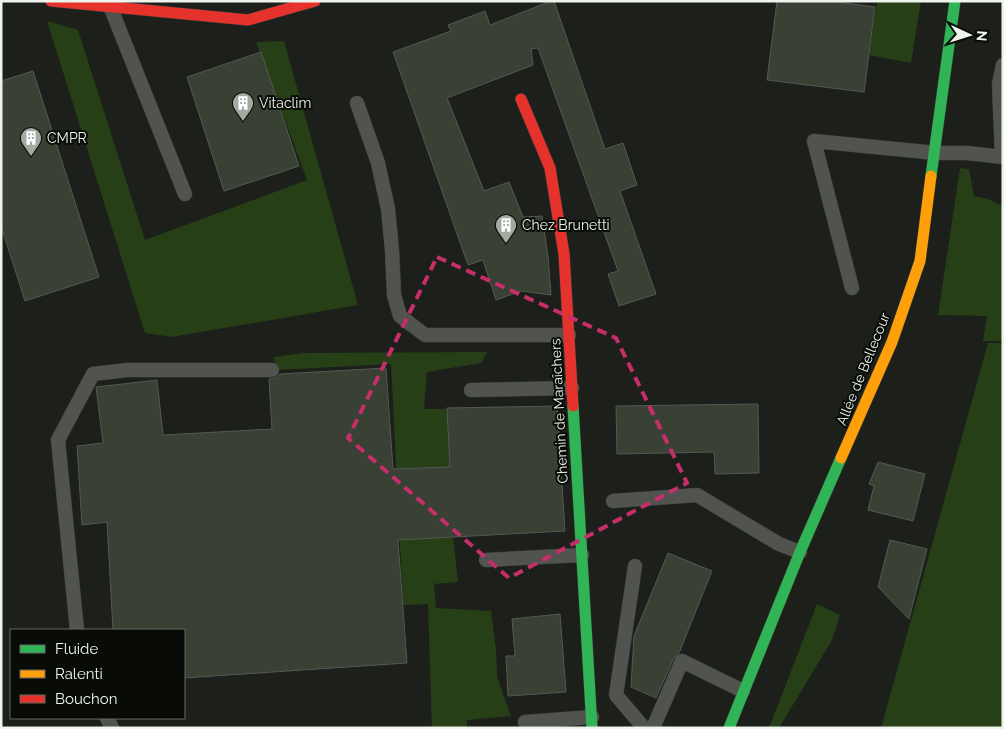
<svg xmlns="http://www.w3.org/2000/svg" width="1004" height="729" font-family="Raleway,sans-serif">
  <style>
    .green { fill: #273f17 }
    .building { fill: #394134; stroke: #555854 }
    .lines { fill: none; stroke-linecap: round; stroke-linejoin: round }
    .lane-casing { stroke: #383c37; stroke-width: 15 }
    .fast-casing { stroke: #383c37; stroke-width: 12 }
    .slow-casing { stroke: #383c37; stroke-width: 12 }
    .jam-casing { stroke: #383c37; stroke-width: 12 }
    .lane { stroke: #50534e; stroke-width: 14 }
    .fast { stroke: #30b455; stroke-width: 11 }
    .slow { stroke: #ff9f0a; stroke-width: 11 }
    .jam { stroke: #e5322d; stroke-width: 11 }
    .marked { fill: none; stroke: #c62e6a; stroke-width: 4; stroke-dasharray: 10 6; stroke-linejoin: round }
    .labels { text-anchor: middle; stroke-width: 4; stroke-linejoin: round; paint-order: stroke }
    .poi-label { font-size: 14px; fill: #eef4ec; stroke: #080b06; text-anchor: start }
    .street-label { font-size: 14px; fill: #eef4ec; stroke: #080b06 }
  </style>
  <rect width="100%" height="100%" fill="#1c1f1a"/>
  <g class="green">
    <polygon points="877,1 921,1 911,63 869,55"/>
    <polygon points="47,21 78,30 145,240 307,180 256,42 284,41 358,305 172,337 145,333"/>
    <polygon points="960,168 969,169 974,196 988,199 1003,206 1003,341 983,341 987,316 938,315"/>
    <polygon points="988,343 1003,343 1003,728 881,728"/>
    <polygon points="487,352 481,363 427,372 424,409 447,409 450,467 435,538 453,537 458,582 434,584 436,608 491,611 496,649 497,677 511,716 467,720 467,728 432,728 428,604 403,605 391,364 276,370 274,357 304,353"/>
    <polygon points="817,604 840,615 832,640 779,728 769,728"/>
  </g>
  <g class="building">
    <polygon points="551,1 554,1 605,149 623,143 637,185 620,191 656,294 619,306 608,274 618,271 538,48 531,49 533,65 447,98 484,191 509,182 523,217 542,216 548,256 551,295 521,291 496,300 483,260 468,265 393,52 451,31 448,25 485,11 490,25"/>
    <polygon points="777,1 829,1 875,7 864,92 767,80"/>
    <polygon points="261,52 299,166 224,191 187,77"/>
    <polygon points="33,71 99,277 25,301 1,226 1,81"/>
    <polygon points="386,368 393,469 450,467 447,408 557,406 565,531 398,540 407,663 184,678 184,630 113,630 107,522 82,525 77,446 103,443 96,387 157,380 163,435 272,429 269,379 276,378 280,374"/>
    <polygon points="758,404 759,473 715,474 714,452 617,454 616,406"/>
    <polygon points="878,462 925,474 913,521 868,510 874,486 869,484"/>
    <polygon points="890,540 927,549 909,619 878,587"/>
    <polygon points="668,553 712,571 679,653 674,658 656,698 631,687 634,636"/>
    <polygon points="560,614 566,692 508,696 506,656 515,656 512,619"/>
  </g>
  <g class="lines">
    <g class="lane-casing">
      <g id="lane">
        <polyline points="110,6 185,194"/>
        <polyline points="357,103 378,163 388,209 392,250 394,295 400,316 425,335 569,335"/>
        <polyline points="852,288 814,141 936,153 967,153 1002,157 999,84 1003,65"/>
        <polyline points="471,390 572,388"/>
        <polyline points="613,501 697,495 779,544 800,552"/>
        <polyline points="486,560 582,555"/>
        <polyline points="635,566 616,695 644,728"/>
        <polyline points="77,630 58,440 93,374 127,370 272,370"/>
        <polyline points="107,718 112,728"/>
        <polyline points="525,722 592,717"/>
        <polyline points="653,728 682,661 743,691"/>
      </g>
    </g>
    <g class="fast-casing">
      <g id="fast">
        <polyline points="931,176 955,1"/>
        <polyline points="573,406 592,728"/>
        <polyline points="729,728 800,552 841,458"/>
      </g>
    </g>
    <g class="slow-casing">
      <polyline id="slow" points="841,458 892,342 920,261 931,176"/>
    </g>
    <g class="jam-casing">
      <g id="jam">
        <polyline points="51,1 248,20 315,1"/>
        <polyline points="521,99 550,168 564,254 573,406"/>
      </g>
    </g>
    <use href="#lane" class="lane"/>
    <use href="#fast" class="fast"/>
    <use href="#slow" class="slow"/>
    <use href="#jam" class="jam"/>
  </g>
  <path class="marked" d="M437,257L616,338L687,483L509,578L348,438Z"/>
  <defs>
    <g id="building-pin" transform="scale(1.125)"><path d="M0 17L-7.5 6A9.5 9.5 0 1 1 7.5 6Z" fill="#a4a9a2" stroke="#080b06"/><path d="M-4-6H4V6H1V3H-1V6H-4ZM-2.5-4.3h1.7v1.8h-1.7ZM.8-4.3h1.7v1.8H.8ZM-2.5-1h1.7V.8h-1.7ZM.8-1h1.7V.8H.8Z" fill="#fff"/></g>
  </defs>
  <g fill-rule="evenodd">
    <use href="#building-pin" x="243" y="103"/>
    <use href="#building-pin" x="31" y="138"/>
    <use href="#building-pin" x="506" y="225"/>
  </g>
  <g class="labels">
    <g class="poi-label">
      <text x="259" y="108">Vitaclim</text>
      <text x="47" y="143">CMPR</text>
      <text x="522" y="230">Chez Brunetti</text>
    </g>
    <g class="street-label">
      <text transform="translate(863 369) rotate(-68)" y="5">Allée de Bellecour</text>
      <text transform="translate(559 411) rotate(-93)" y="5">Chemin de Maraîchers</text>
    </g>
  </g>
  <rect width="1004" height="729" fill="none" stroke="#eef4ec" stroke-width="5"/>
  <rect x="10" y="629" width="175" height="90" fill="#080b06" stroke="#646862"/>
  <rect x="20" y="645" width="25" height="8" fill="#30b455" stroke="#646862"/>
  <text x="55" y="654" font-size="15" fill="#eef4ec">Fluide</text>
  <rect x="20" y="670" width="25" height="8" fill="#ff9f0a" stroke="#646862"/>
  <text x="55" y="679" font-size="15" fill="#eef4ec">Ralenti</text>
  <rect x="20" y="695" width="25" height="8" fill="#e5322d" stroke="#646862"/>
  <text x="55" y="704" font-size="15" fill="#eef4ec">Bouchon</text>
  <g transform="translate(969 35) rotate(94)" stroke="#080b06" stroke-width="4" paint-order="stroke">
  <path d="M0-4L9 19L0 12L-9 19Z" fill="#eef4ec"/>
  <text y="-8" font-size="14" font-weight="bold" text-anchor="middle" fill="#eef4ec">N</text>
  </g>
</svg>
